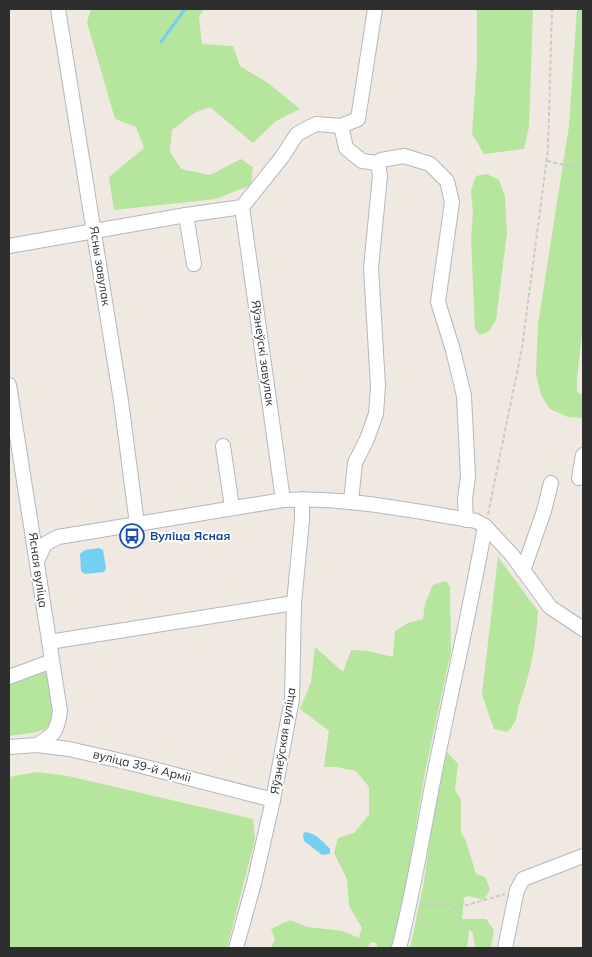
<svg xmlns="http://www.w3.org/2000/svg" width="592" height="957" font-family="Mulish,sans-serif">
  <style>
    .green { fill: #b6e59e }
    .water { fill: #75cff0 }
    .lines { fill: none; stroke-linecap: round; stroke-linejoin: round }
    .stream { stroke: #75cff0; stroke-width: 3 }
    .minor-casing { stroke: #b4b7c1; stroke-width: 16 }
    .path { stroke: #c9c9c9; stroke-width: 2; stroke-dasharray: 4 2.5; stroke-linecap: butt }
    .minor { stroke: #fff; stroke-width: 14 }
    .labels { text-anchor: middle; stroke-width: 4; stroke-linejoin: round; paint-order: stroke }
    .street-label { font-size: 12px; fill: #2e2e2e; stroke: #fff }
    .transit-label { font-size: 12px; font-weight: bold; fill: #164399; stroke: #fff; text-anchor: start }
  </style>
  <rect width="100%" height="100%" fill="#efe9e1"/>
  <g class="green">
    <polygon points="91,9 204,9 199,17 202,44 233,46 240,66 268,83 300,109 276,121 253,143 210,107 194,113 172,130 170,152 181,169 210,175 241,159 253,167 251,185 216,199 114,210 109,177 144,148 136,127 115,119 87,22"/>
    <polygon points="477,9 533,9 529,127 524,149 484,154 472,134 477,62"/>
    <polygon points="577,9 583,9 583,326 577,377 577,392 583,395 583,418 568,417 550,409 541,395 536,374 538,324 569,126"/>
    <polygon points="487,174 499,180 505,197 507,232 496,320 489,331 480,335 475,329 471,239 473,213 471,190 476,176"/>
    <path d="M498,557L538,611C536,644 531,671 520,702C515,717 520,719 507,732L494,729L482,694Z"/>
    <polygon points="446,581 450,587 451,651 425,772 411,855 406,900 395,948 378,948 376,943 371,942 367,948 271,948 275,939 271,929 290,920 308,927 343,931 359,938 362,928 349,906 347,879 334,853 338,838 354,833 369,815 369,787 356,771 336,767 324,767 329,731 300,709 311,682 315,647 343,672 351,650 367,651 393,657 395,631 408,623 423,619 425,604 433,585"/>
    <path d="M44,671C52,679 51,689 53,700C54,705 55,711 55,715C54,735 23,733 9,736V686L32,673Z"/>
    <polygon points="447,752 458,764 455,790 461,800 461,833 466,841 476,874 485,877 490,889 484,900 468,896 464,898 462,919 486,919 494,930 491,948 475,948 473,933 469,930 467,948 410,948 424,882 440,765"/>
    <polygon points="37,772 68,776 253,819 255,839 227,948 10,948 9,777"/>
  </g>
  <g class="water">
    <polygon points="99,548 103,550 106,568 104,572 85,574 81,571 80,554 85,550"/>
    <path d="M305,832C316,833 322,841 330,849V854L322,855L304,841L303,834Z"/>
  </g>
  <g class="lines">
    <polyline class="stream" points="161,42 185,9"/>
    <g class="minor-casing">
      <g id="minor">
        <polyline points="58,9 121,401 137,524"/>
        <polyline points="341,126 346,148 362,161 378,163 381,160 404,156 430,164 447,181 452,202 438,302 453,350 464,396 468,476 465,499 466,520"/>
        <polyline points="242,207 283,500"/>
        <polyline points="186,215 194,264"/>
        <polyline points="9,246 186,215 242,207 282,157 297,134 316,124 341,126 358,119 375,9"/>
        <path d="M9,385L60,711C57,732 55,734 37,745"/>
        <polyline points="223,446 232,507"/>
        <polyline points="579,478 583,455"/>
        <polyline points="351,501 355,463 367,439 376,414 378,386 371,268 380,176 378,163"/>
        <path d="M37,561L45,544L58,537L283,500C349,497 412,511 476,521L485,526L512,555L550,607L583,629"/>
        <polyline points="523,571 544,511 551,483"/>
        <polyline points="49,642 294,603"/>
        <polyline points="9,677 52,661"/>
        <polyline points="9,747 37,745 69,749 126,762 273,800"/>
        <polyline points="236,948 254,883 273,800 292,699 294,603 302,520 302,499"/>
        <path d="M399,948C415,887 424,824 437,761C453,683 471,605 485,526"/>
        <polyline points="505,948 517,890 523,879 583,856"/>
      </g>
    </g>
    <g class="path">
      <polyline points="547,161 569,166 583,166"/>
      <polyline points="488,514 522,348 548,149 552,9"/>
      <polyline points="420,905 447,905 457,908 505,894"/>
    </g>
    <use href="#minor" class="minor"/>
  </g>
  <defs>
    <g id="bus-ring" transform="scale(1.25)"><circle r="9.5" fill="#fff" stroke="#1a4fb4" stroke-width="1.5"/><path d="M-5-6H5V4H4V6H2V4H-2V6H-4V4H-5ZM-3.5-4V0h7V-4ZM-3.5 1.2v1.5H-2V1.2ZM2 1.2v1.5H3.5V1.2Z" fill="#1a4fb4"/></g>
  </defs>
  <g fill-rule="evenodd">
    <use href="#bus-ring" x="132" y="536"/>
  </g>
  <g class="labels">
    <g class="street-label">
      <text transform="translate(100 266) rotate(81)" y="4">Ясны завулак</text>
      <text transform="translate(263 353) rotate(82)" y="4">Яўзнеўскі завулак</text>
      <text transform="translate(38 570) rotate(82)" y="4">Ясная вуліца</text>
      <text transform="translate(283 741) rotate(-81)" y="4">Яўзнеўская вуліца</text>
      <text transform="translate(142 766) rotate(14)" y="4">вуліца 39-й Арміі</text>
    </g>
    <g class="transit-label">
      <text x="150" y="540">Вуліца Ясная</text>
    </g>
  </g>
  <rect width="592" height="957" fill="none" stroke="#2e2e2e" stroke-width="20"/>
</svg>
